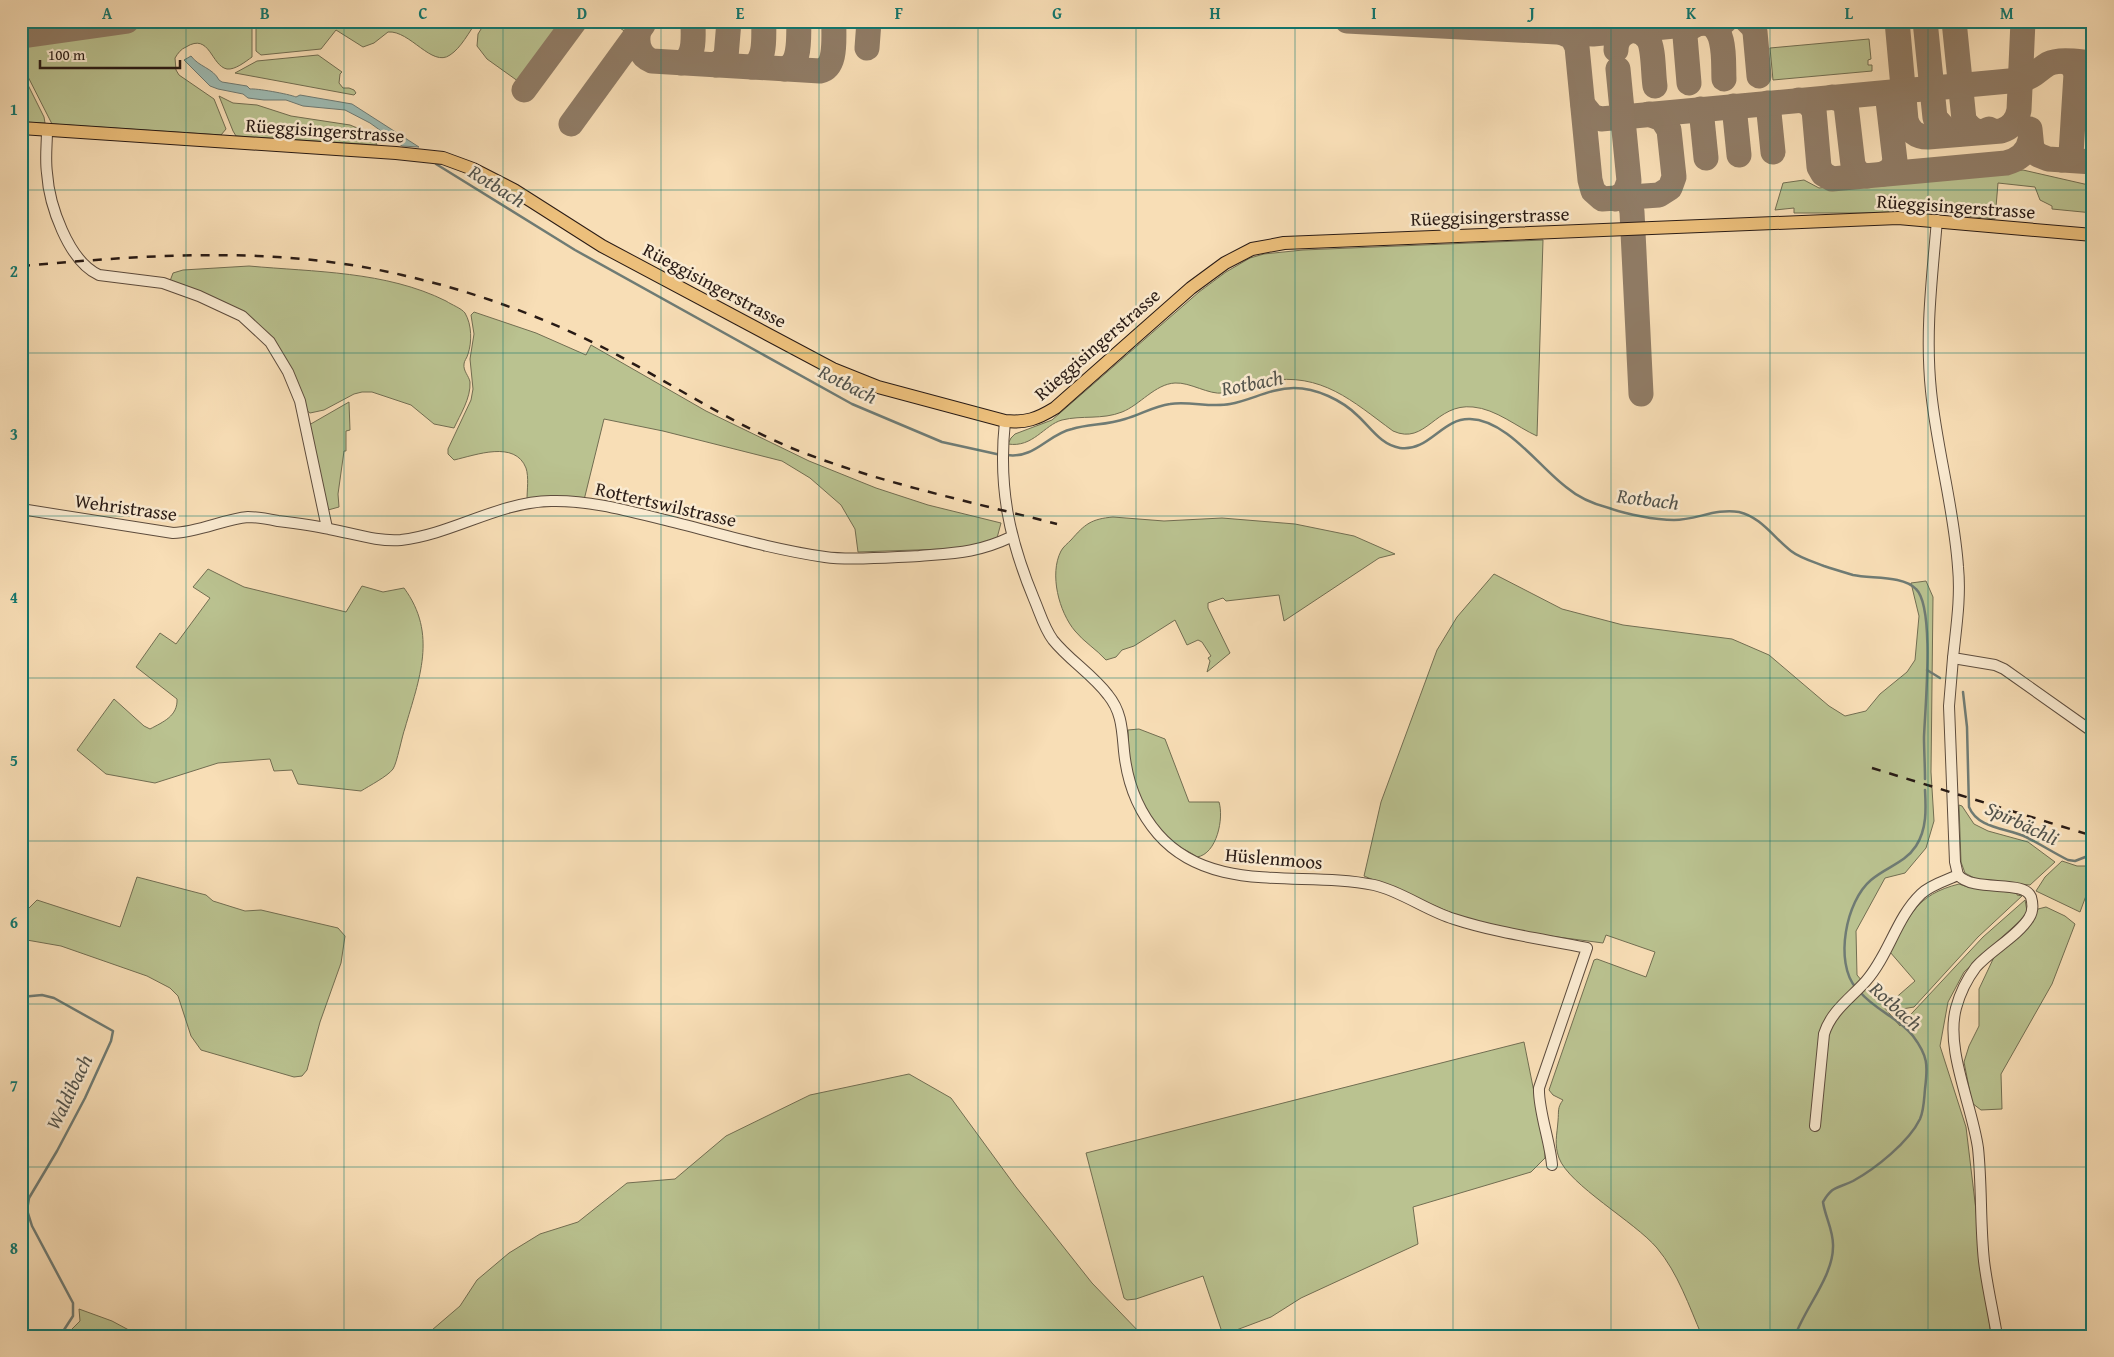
<svg xmlns="http://www.w3.org/2000/svg" width="2114" height="1357" font-family="'Gentium Book Plus',serif">
  <style>
    .green { fill: #bac290; stroke: #726e52 }
    .water { fill: #9ebbb3; stroke: #6f7b74 }
    .lines { fill: none; stroke-linecap: round; stroke-linejoin: round }
    .stream { stroke: #6f7b74; stroke-width: 2.5 }
    .taxiway { stroke: #907c66; stroke-width: 25 }
    .minor-casing { stroke: #5d4c3d; stroke-width: 12 }
    .major-casing { stroke: #291b15; stroke-width: 14 }
    .minor { stroke: #faead0; stroke-width: 10 }
    .major { stroke: #ecbf7b; stroke-width: 12 }
    .rail { stroke: #291b15; stroke-width: 2.5; stroke-dasharray: 9 9; stroke-linecap: butt }
    .grid { fill: none; stroke: #0f766e; stroke-width: 1; stroke-opacity: 0.55 }
    .labels { text-anchor: middle; stroke-width: 5; stroke-linejoin: round; paint-order: stroke }
    .street-label { font-size: 19px; fill: #291b15; stroke: #faead0 }
    .water-label { font-size: 20px; font-style: italic; fill: #52534c; stroke: #faead0 }
    .neatline { fill: none; stroke: #0f766e; stroke-width: 2 }
    .grid-label { font-size: 16px; text-anchor: middle; font-weight: bold; fill: #0f766e }
  </style>
  <rect width="100%" height="100%" fill="#f8deb6"/>
  <filter id="stains"><feTurbulence type="fractalNoise" baseFrequency=".004" numOctaves="4"/><feColorMatrix values="0 0 0 0 .2 0 0 0 0 .09 0 0 0 0 .02 0 0 0 .5 -.17"/></filter>
  <radialGradient id="worn" r=".72"><stop offset=".6" stop-color="#630" stop-opacity="0"/><stop offset="1" stop-color="#630" stop-opacity=".3"/></radialGradient>
  <g class="green">
    <polygon points="21,21 80,21 21,30"/>
    <path d="M181,21H252V57C245,62 235,70 227,69C211,66 210,32 186,47C181,49 178,53 175,58L176,70L179,75L214,99L226,129L221,135L52,124L21,63V45L27,43Z"/>
    <path d="M256,21H477C469,32 461,48 450,55C432,68 410,30 388,32L374,43L363,47L336,30L321,49L261,55L256,51Z"/>
    <polygon points="486,21 569,21 522,84 487,59 477,46 478,34"/>
    <polygon points="611,21 638,21 628,34"/>
    <polygon points="1520,21 1607,21 1530,25"/>
    <polygon points="1869,39 1871,59 1868,60 1868,65 1872,65 1872,71 1773,80 1770,48"/>
    <polygon points="318,55 342,72 340,74 339,83 343,88 349,88 354,90 356,93 354,95 235,73 257,61"/>
    <polygon points="21,71 44,117 45,123 21,122"/>
    <polygon points="219,96 233,103 257,105 291,116 350,125 372,134 377,145 236,136 233,131"/>
    <polygon points="2023,170 2093,186 2093,213 2052,209 2052,206 2040,200 2035,187 1998,183 1995,219 1938,213 1794,213 1794,208 1775,210 1783,183 1804,180 1819,188"/>
    <path d="M1543,240L1537,436C1517,427 1496,409 1473,407C1435,403 1426,446 1393,431C1352,401 1322,372 1267,381C1252,383 1238,392 1223,393C1209,395 1190,382 1175,383C1155,384 1140,405 1122,412C1102,420 1082,415 1062,420C1044,425 1033,448 1008,444L1011,438L1015,434L1052,420L1199,292L1226,272L1250,258L1264,254L1303,250Z"/>
    <path d="M249,266C314,272 386,271 446,301C452,305 461,308 465,313C472,325 472,342 468,354C467,358 464,361 464,364C463,371 469,376 470,382C471,398 460,415 454,428L434,424L411,405L372,392H362L354,394L324,410L310,413L306,410L299,392L248,316L226,303L170,281L173,273L183,270Z"/>
    <path d="M474,312L536,333L586,355L591,345L706,411L809,461L876,488L928,505L1001,523L997,538L972,548L858,552L855,529L841,505L810,478L782,461L663,431L604,419L584,500H527C527,490 529,477 526,468C515,440 476,455 454,460L448,454V449L471,400L473,389L470,359L474,334L471,315Z"/>
    <polygon points="349,402 350,430 346,431 346,451 344,451 338,494 339,507 328,510 309,425"/>
    <path d="M1113,517L1164,521L1222,518L1295,524L1354,536L1395,554L1379,558L1284,621L1279,595L1226,601L1223,598L1208,603V608L1230,653L1207,672L1210,661L1208,658L1211,656L1202,642L1198,640L1187,645L1175,620L1134,646L1122,650L1116,657L1106,660C1096,649 1084,642 1075,631C1059,612 1049,574 1061,551C1063,547 1068,543 1071,540C1085,524 1091,519 1113,517Z"/>
    <path d="M208,569L244,587L346,612L362,586L383,592L404,588C438,634 419,679 405,728C402,736 397,763 393,769C388,776 369,786 361,791L298,784L292,770L274,771L270,759L218,763L155,783L106,774L77,750L114,699L144,726L150,729C163,722 178,716 177,699L136,667L160,633L176,644L210,598L193,587Z"/>
    <path d="M1494,574L1562,609L1623,625L1732,639L1769,655L1829,706L1845,716L1866,711L1880,694L1907,672L1915,660L1919,616L1911,583L1926,581L1933,597L1931,772L1934,821L1926,848L1905,873L1885,878L1856,931L1857,975L1900,1026L1983,937L2025,900L2027,911L2024,917L1964,972L1948,1002L1940,1046L1966,1127L1991,1336H1702C1689,1306 1678,1273 1657,1248C1635,1222 1569,1185 1559,1158C1554,1144 1557,1135 1558,1121C1559,1111 1557,1108 1563,1100L1553,1095L1549,1090L1594,960L1597,959L1646,977L1655,952L1606,935L1603,943L1512,931L1466,919L1364,876L1381,802L1437,650L1457,617Z"/>
    <path d="M1139,729L1165,739L1189,802H1219C1224,818 1217,854 1197,857C1190,852 1183,849 1177,845C1150,830 1135,793 1130,765C1128,753 1129,742 1128,730Z"/>
    <polygon points="1959,805 1962,806 1974,824 1988,831 2028,842 2055,862 2030,885 1978,880 1965,873 1961,862"/>
    <polygon points="2062,861 2077,866 2093,866 2093,877 2080,912 2036,891 2045,877"/>
    <polygon points="137,877 206,895 213,901 245,911 261,910 338,928 345,936 341,963 320,1022 307,1070 302,1076 294,1077 201,1050 191,1036 178,996 170,988 147,976 61,946 21,939 21,916 37,900 120,927"/>
    <path d="M1959,884L1968,887L2017,893V895L2022,896L1978,937L1914,1007L1902,1009L1892,1001L1915,981L1890,952C1910,916 1915,895 1959,884Z"/>
    <polygon points="2046,907 2065,916 2075,924 2052,984 2001,1074 2002,1109 1981,1110 1972,1103 1964,1062 1969,1046 1979,1026 1979,989 1995,955 2030,925 2038,909"/>
    <polygon points="1524,1042 1545,1147 1545,1158 1531,1172 1413,1207 1418,1244 1301,1298 1271,1317 1223,1335 1203,1276 1136,1299 1127,1300 1124,1298 1086,1153"/>
    <polygon points="909,1074 951,1098 1016,1187 1092,1283 1143,1336 425,1336 460,1306 477,1280 509,1253 540,1234 578,1222 627,1183 675,1179 726,1136 810,1095"/>
    <polygon points="79,1309 112,1321 140,1336 65,1336 80,1321"/>
  </g>
  <path class="water" d="M191,56C199,67 213,68 219,80L222,82L247,86L250,89C255,88 289,94 296,97L300,95L352,104L419,147L402,146L370,123L345,110L303,106L286,100H264L248,98L243,94L218,89L210,86L184,60Z"/>
  <g class="lines">
    <g class="stream">
      <polyline points="436,164 575,250 852,404 942,442 1001,455"/>
      <path d="M1007,455C1035,459 1048,434 1072,429C1089,424 1107,425 1125,419C1140,415 1154,406 1170,404C1190,401 1211,408 1230,404C1252,400 1271,388 1294,388C1316,388 1342,400 1358,416C1371,428 1381,445 1400,448C1429,452 1442,418 1470,419C1507,420 1539,467 1566,487C1579,498 1593,504 1609,508C1626,514 1655,520 1674,520C1696,520 1716,508 1739,512C1761,517 1774,538 1791,551C1800,558 1814,562 1824,566C1833,569 1843,572 1853,575C1871,579 1903,575 1916,589C1935,607 1925,708 1924,737C1924,750 1925,765 1925,779"/>
      <polyline points="1927,670 1940,678"/>
      <path d="M1963,692L1967,727L1969,807C1978,829 2007,828 2026,837C2040,844 2054,853 2068,860L2075,861L2093,854"/>
      <path d="M1856,988C1834,962 1846,901 1871,880C1886,867 1905,863 1916,846C1927,829 1926,809 1925,790"/>
      <polyline points="21,997 42,995 54,998 113,1031 111,1041 85,1098 57,1151 29,1198 27,1210 32,1226 73,1303 73,1316 60,1336"/>
      <path d="M1795,1336C1805,1308 1833,1276 1833,1247C1834,1231 1825,1217 1823,1202C1833,1185 1837,1189 1853,1181C1875,1169 1909,1142 1920,1119C1924,1110 1924,1099 1925,1089C1928,1065 1928,1056 1913,1036C1899,1018 1875,1010 1860,992"/>
    </g>
    <g class="taxiway">
      <polyline points="1347,21 1593,34 1725,21"/>
      <polyline points="1747,21 1753,27 1755,32 1759,76"/>
      <path d="M1897,21L1906,120C1909,131 1916,137 1928,137L2001,131C2011,128 2017,121 2019,110L2023,21"/>
      <polyline points="1925,21 1935,118 1945,129 1959,134"/>
      <path d="M1954,21L1964,120C1970,129 1978,135 1989,129"/>
      <path d="M1706,23C1727,27 1723,62 1724,79"/>
      <path d="M639,30C636,43 639,56 652,61L820,71C838,67 833,36 834,21"/>
      <polyline points="1563,33 1572,37 1577,47 1590,180 1593,191 1602,199 1659,195 1670,188 1674,177 1669,130 1662,119 1649,114"/>
      <polyline points="21,36 127,21"/>
      <polyline points="867,48 869,21"/>
      <path d="M1616,50C1616,32 1637,23 1648,39C1654,48 1653,74 1655,86"/>
      <path d="M681,63C696,57 693,36 693,21"/>
      <polyline points="716,65 726,57 729,21"/>
      <path d="M752,67C767,59 763,36 764,21"/>
      <path d="M784,69C802,65 798,36 799,21"/>
      <polyline points="1689,83 1685,36 1688,29 1697,24"/>
      <polyline points="524,90 575,21"/>
      <polyline points="1832,97 1842,100 1846,105 1853,165 1858,173 1867,176"/>
      <path d="M1799,100L1808,103L1814,110L1819,167L1823,174L1832,179L2006,163C2018,160 2028,153 2030,140"/>
      <polyline points="1768,103 1773,152"/>
      <path d="M1583,105L1592,116L1601,119L2020,80C2033,78 2038,70 2048,64C2060,58 2080,62 2093,63"/>
      <polyline points="1734,106 1739,155"/>
      <polyline points="1701,109 1706,158"/>
      <polyline points="571,124 643,25"/>
      <polyline points="2030,129 2032,149 2038,155 2048,159 2093,162"/>
      <polyline points="2062,160 2071,154 2076,74 2073,66 2066,62"/>
      <polyline points="1883,174 1891,170 1895,161 1888,101"/>
      <polyline points="1624,198 1630,202 1632,212 1641,394"/>
      <polyline points="1616,199 1625,192 1629,181 1618,69"/>
    </g>
    <g class="minor-casing">
      <g id="minor">
        <path d="M47,130C47,144 45,159 47,173C49,204 68,261 99,275L163,283L199,296L242,316L270,342L288,372L300,401L327,528"/>
        <path d="M1937,220C1932,279 1925,332 1931,391C1937,450 1954,508 1958,567C1961,598 1956,628 1953,658L1995,665L2004,669L2093,732"/>
        <path d="M1005,421C998,487 1009,539 1034,599C1040,613 1044,628 1053,640C1069,660 1092,674 1108,695C1122,712 1122,730 1124,751C1127,781 1138,811 1158,834C1212,896 1303,870 1374,885C1401,891 1427,911 1454,919C1497,933 1543,939 1587,948L1539,1088C1538,1109 1550,1141 1552,1165"/>
        <path d="M21,509L173,533C200,532 224,519 248,517C258,517 268,519 278,521C295,523 312,525 329,529C352,533 377,542 401,540C453,534 498,502 551,501C588,500 625,510 661,519C715,532 769,549 825,557C851,561 892,557 919,556C955,553 977,553 1011,537"/>
        <path d="M1958,875C1974,893 2024,879 2031,897C2033,904 2033,912 2029,918C2018,936 1991,950 1976,967C1967,979 1960,993 1956,1008C1945,1049 1972,1105 1978,1148C1982,1186 1980,1224 1984,1261C1987,1286 1993,1311 1997,1336"/>
        <path d="M1815,1126L1824,1034C1831,1011 1851,998 1866,981C1889,955 1896,918 1921,894C1930,885 1947,880 1958,875L1955,862L1949,706L1953,658"/>
      </g>
    </g>
    <g class="major-casing">
      <path id="major" d="M21,128L396,153L443,158L473,169L514,190L602,246L833,369L878,387L1005,421C1026,423 1037,419 1055,408L1191,288L1225,263L1252,249L1284,243L1898,218L2093,235"/>
    </g>
    <use href="#minor" class="minor"/>
    <use href="#major" class="major"/>
    <g class="rail">
      <path d="M21,266C149,255 276,245 402,275C472,291 542,316 606,349C667,381 726,420 789,447C875,482 968,501 1057,524"/>
      <polyline points="1872,768 2093,836"/>
    </g>
  </g>
  <path class="grid" d="M186,21V1336M344,21V1336M503,21V1336M661,21V1336M819,21V1336M978,21V1336M1136,21V1336M1295,21V1336M1453,21V1336M1611,21V1336M1770,21V1336M1928,21V1336M21,190H2093M21,353H2093M21,516H2093M21,678H2093M21,841H2093M21,1004H2093M21,1167H2093"/>
  <g class="labels">
    <g class="street-label">
      <text transform="translate(325 130) rotate(4)" y="7">Rüeggisingerstrasse</text>
      <text transform="translate(1956 206) rotate(4)" y="7">Rüeggisingerstrasse</text>
      <text transform="translate(1490 216) rotate(-2)" y="7">Rüeggisingerstrasse</text>
      <text transform="translate(715 285) rotate(28)" y="7">Rüeggisingerstrasse</text>
      <text transform="translate(1097 344) rotate(-41)" y="7">Rüeggisingerstrasse</text>
      <text transform="translate(666 504) rotate(13)" y="7">Rottertswilstrasse</text>
      <text transform="translate(126 507) rotate(8)" y="7">Wehristrasse</text>
      <text transform="translate(1274 858) rotate(5)" y="7">Hüslenmoos</text>
    </g>
    <g class="water-label">
      <text transform="translate(497 186) rotate(32)" y="7">Rotbach</text>
      <text transform="translate(1252 383) rotate(-11)" y="7">Rotbach</text>
      <text transform="translate(848 384) rotate(27)" y="7">Rotbach</text>
      <text transform="translate(1648 499) rotate(7)" y="7">Rotbach</text>
      <text transform="translate(2022 823) rotate(25)" y="7">Spirbächli</text>
      <text transform="translate(1896 1006) rotate(42)" y="7">Rotbach</text>
      <text transform="translate(69 1092) rotate(-64)" y="7">Waldibach</text>
    </g>
  </g>
  <rect width="2114" height="1357" fill="none" stroke="#f8deb6" stroke-width="55"/>
  <path d="M40 60v8h140v-8" fill="none" stroke="#291b15" stroke-width="2.5"/>
  <text x="48" y="60" font-size="15" fill="#291b15" stroke="#faead0" stroke-width="4" paint-order="stroke">100 m</text>
  <rect x="28" y="28" width="2058" height="1302" class="neatline"/>
  <g class="grid-label">
    <text x="107" y="19">A</text>
    <text x="265" y="19">B</text>
    <text x="423" y="19">C</text>
    <text x="582" y="19">D</text>
    <text x="740" y="19">E</text>
    <text x="899" y="19">F</text>
    <text x="1057" y="19">G</text>
    <text x="1215" y="19">H</text>
    <text x="1374" y="19">I</text>
    <text x="1532" y="19">J</text>
    <text x="1691" y="19">K</text>
    <text x="1849" y="19">L</text>
    <text x="2007" y="19">M</text>
    <text x="14" y="115">1</text>
    <text x="14" y="277">2</text>
    <text x="14" y="440">3</text>
    <text x="14" y="603">4</text>
    <text x="14" y="766">5</text>
    <text x="14" y="928">6</text>
    <text x="14" y="1091">7</text>
    <text x="14" y="1254">8</text>
  </g>
  <rect width="100%" height="100%" filter="url(#stains)"/>
  <rect width="100%" height="100%" fill="url(#worn)"/>
</svg>
